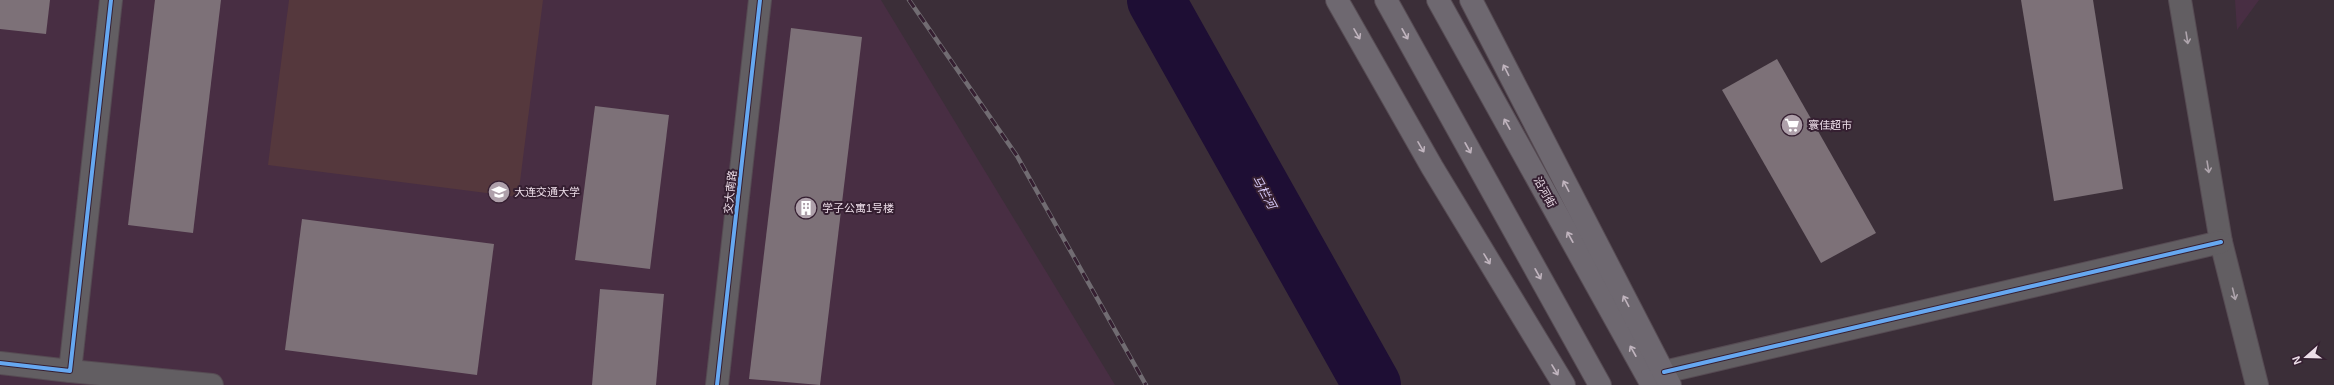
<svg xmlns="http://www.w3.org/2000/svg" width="2334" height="385" font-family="Helvetica,'Noto Sans SC',sans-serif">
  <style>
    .built { fill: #482e43 }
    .green { fill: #55383d }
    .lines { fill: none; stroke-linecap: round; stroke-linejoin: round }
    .river { stroke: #1e0e34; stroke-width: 58 }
    .building { fill: #7d7178 }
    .minor-casing { stroke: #564b53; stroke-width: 24 }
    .trunk-casing { stroke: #564b53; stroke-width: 24 }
    .minor { stroke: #625e62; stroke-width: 22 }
    .trunk { stroke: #6e6870; stroke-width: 22 }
    .rail-casing { stroke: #716c72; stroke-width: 4.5 }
    .rail { stroke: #351f31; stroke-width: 3; stroke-dasharray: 9; stroke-linecap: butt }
    .cycleway-casing { stroke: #351f31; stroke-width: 6 }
    .cycleway { stroke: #66a8f1; stroke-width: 4 }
    .oneway { stroke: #c0b4be }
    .oneway2 { stroke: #aea4ac }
    .labels { text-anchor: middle; stroke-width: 4; stroke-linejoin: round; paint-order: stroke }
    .poi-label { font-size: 11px; fill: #ecdde8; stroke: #351f31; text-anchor: start }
    .street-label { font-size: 11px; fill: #ecdde8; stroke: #351f31 }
    .water-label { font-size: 12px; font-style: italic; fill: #d8cbf9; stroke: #351f31 }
  </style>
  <rect width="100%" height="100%" fill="#3b2e38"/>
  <g class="built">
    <polygon points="0,0 881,0 1115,385 0,385"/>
    <polygon points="2235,0 2259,0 2237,30"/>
  </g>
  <polygon class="green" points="289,0 543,0 518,197 268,165"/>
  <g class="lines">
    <polyline class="river" points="1156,0 1372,385"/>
  </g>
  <g class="building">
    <polygon points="0,0 50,0 46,34 0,29"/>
    <polygon points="155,0 221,0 193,233 128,225"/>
    <polygon points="2021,0 2093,0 2123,189 2054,201"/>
    <polygon points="791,28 862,37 820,385 749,379"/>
    <polygon points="1777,59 1876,233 1821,263 1722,90"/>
    <polygon points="595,106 669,115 650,269 575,260"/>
    <polygon points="302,219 494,244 477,375 285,350"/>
    <polygon points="600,289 664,294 656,385 592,385"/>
  </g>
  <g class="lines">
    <g class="minor-casing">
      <g id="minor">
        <polyline points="2180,0 2221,242 2257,385"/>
        <polyline points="0,363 70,371 111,0"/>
        <polyline points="70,371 212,385"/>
        <polyline points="1664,372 2221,242"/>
        <polyline points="717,385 760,0"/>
      </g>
    </g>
    <g class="trunk-casing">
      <g id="trunk">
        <polyline points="1337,0 1432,167 1564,385"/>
        <polyline points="1386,0 1600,385"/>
        <polyline points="1438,0 1652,385"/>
        <polyline points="1471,0 1670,385"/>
      </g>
    </g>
    <use href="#minor" class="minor"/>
    <use href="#trunk" class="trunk"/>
    <g class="rail-casing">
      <polyline id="rail" points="909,0 1017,156 1146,385"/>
    </g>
    <use href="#rail" class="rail"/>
    <g class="cycleway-casing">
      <g id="cycleway">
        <polyline points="0,363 70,371 111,0"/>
        <polyline points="1664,372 2221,242"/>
        <polyline points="717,385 760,0"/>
      </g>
    </g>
    <use href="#cycleway" class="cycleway"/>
  </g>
  <defs><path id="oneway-shaft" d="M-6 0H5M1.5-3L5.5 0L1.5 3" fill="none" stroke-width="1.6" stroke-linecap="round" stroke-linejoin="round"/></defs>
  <g class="oneway">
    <use href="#oneway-shaft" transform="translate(1357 34) rotate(60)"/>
    <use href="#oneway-shaft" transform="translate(1405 34) rotate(61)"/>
    <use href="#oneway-shaft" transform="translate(1506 70) rotate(-117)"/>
    <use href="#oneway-shaft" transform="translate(1507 124) rotate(-119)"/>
    <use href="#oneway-shaft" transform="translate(1421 147) rotate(60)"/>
    <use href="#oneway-shaft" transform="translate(1468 148) rotate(61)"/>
    <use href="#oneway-shaft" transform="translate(1566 186) rotate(-118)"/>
    <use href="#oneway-shaft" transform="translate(1570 237) rotate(-119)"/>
    <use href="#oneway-shaft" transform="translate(1487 259) rotate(59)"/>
    <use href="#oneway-shaft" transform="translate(1538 274) rotate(61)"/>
    <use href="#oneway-shaft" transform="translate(1626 301) rotate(-118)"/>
    <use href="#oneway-shaft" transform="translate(1633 351) rotate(-119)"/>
    <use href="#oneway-shaft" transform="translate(1555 370) rotate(59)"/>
  </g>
  <g class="oneway2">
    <use href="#oneway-shaft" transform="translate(2187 38) rotate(81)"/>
    <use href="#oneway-shaft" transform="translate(2208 167) rotate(81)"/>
    <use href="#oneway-shaft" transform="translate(2234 294) rotate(76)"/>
  </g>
  <defs>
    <g id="supermarket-disc" transform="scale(1.15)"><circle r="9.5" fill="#aea0aa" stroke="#351f31"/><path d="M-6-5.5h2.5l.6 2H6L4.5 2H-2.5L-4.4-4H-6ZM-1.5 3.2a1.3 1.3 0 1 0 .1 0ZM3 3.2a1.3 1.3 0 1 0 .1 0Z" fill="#fff"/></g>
    <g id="university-disc" transform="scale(1.15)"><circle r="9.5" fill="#aea0aa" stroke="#351f31"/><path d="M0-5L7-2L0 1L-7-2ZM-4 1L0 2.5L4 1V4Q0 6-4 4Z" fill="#fff"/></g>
    <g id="building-disc" transform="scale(1.15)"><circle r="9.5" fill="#aea0aa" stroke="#351f31"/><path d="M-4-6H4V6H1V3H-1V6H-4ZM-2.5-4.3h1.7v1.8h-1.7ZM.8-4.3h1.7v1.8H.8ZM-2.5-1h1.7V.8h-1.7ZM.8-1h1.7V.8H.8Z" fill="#fff"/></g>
  </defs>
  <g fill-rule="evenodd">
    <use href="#supermarket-disc" x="1792" y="125"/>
    <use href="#university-disc" x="499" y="192"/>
    <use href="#building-disc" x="806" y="208"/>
  </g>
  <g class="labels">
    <g class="poi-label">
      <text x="1808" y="129">寰佳超市</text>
      <text x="514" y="196">大连交通大学</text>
      <text x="822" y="212">学子公寓1号楼</text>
    </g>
    <g class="street-label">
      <text transform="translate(730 192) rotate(-84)" y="4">交大南路</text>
      <text transform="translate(1545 192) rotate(61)" y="4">沿河街</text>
    </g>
    <g class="water-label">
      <text transform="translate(1264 192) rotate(61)" y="4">马栏河</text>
    </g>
  </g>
  <g transform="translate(2306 357) rotate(250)" stroke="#351f31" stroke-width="3" paint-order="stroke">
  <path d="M0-3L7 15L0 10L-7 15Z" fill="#ecdde8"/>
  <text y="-6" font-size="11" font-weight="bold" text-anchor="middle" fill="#ecdde8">N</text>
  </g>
</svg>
